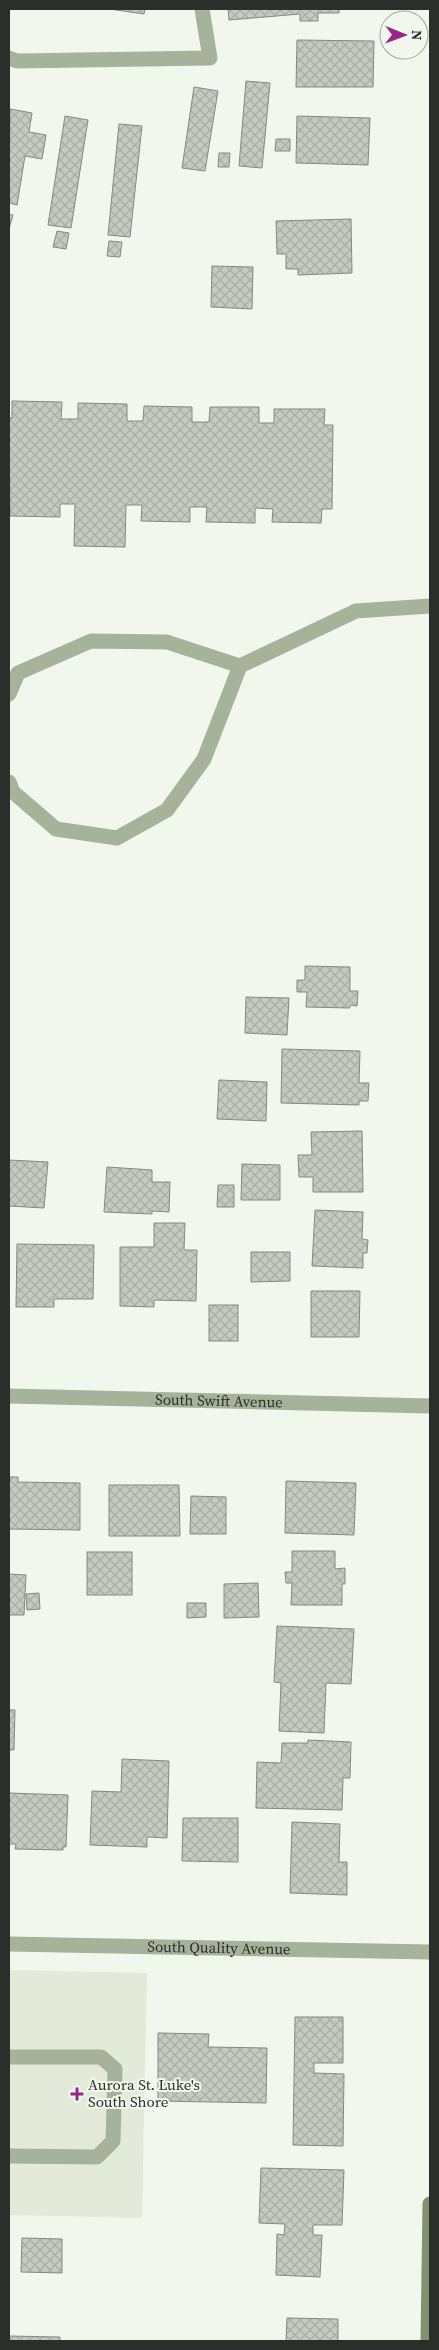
<svg xmlns="http://www.w3.org/2000/svg" width="439" height="2350" font-family="'Source Serif 4',serif">
  <style>
    .built { fill: #e3eada }
    .building { fill: url(#building-cross-hatch); stroke: #858981 }
    .lines { fill: none; stroke-linecap: round; stroke-linejoin: round }
    .lane { stroke: #a7b29a; stroke-width: 15 }
    .street { stroke: #a7b29a; stroke-width: 15 }
    .secondary { stroke: #82916e; stroke-width: 15 }
    .poi-dot { fill: #992684; stroke: #f2f7ed; stroke-width: 2 }
    .labels { text-anchor: middle; stroke-width: 4; stroke-linejoin: round; paint-order: stroke }
    .street-label { font-size: 15px; fill: #2c2e2b; stroke: #f2f7ed }
    .poi-label { font-size: 15px; fill: #2c2e2b; stroke: #f2f7ed; text-anchor: start }
  </style>
  <defs>
    <pattern id="building-cross-hatch" width="8" height="8" patternUnits="userSpaceOnUse" patternTransform="scale(1.25)"><rect width="8" height="8" fill="#c5c9c1"/><path d="M0 0l8 8M0 8l8-8" fill="none" stroke="#a9ada6"/></pattern>
  </defs>
  <rect width="100%" height="100%" fill="#f2f7ed"/>
  <polygon class="built" points="9,1970 147,1973 142,2218 9,2215"/>
  <g class="building">
    <polygon points="109,9 145,9 144,14"/>
    <polygon points="228,9 339,9 339,13 318,13 318,21 300,21 300,14 229,20"/>
    <polygon points="297,40 374,41 373,87 296,87"/>
    <polygon points="246,81 270,83 262,168 239,166"/>
    <polygon points="194,87 218,91 205,171 182,168"/>
    <polygon points="10,109 32,113 29,132 46,135 42,159 25,156 17,205 9,203"/>
    <polygon points="65,116 88,120 71,228 48,225"/>
    <polygon points="297,116 370,118 368,165 296,163"/>
    <polygon points="119,124 142,126 130,237 108,235"/>
    <polygon points="276,139 290,139 290,151 275,151"/>
    <polygon points="219,153 230,153 229,167 218,167"/>
    <polygon points="9,214 13,215 9,229"/>
    <polygon points="351,219 352,273 298,275 298,269 286,269 286,254 277,254 276,221"/>
    <polygon points="57,231 69,233 66,249 53,247"/>
    <polygon points="109,241 122,242 120,257 107,256"/>
    <polygon points="212,266 253,267 252,309 211,307"/>
    <polygon points="12,401 62,402 61,419 78,419 78,403 127,404 127,421 143,421 144,406 192,407 192,422 209,422 210,407 259,407 259,423 274,423 274,409 325,409 324,425 333,425 332,509 322,509 321,523 272,522 273,509 255,508 255,523 206,522 207,507 190,507 190,522 141,521 142,505 126,505 125,547 74,546 75,504 60,504 60,517 10,516 9,418 12,418"/>
    <polygon points="305,966 350,967 350,991 358,991 357,1006 350,1005 350,1008 306,1007 307,992 297,992 297,980 305,980"/>
    <polygon points="246,997 289,998 287,1035 245,1033"/>
    <polygon points="282,1049 360,1051 359,1083 369,1083 368,1101 359,1101 359,1105 281,1103"/>
    <polygon points="219,1080 267,1082 266,1121 217,1119"/>
    <polygon points="362,1131 363,1192 313,1192 313,1177 299,1177 298,1155 312,1155 311,1132"/>
    <polygon points="9,1160 48,1162 44,1208 9,1206"/>
    <polygon points="242,1164 280,1165 280,1200 241,1200"/>
    <polygon points="107,1167 152,1170 152,1182 170,1182 169,1212 152,1211 152,1214 104,1212"/>
    <polygon points="218,1185 234,1185 234,1207 217,1207"/>
    <polygon points="315,1210 363,1212 362,1239 368,1240 367,1253 363,1253 363,1268 312,1266"/>
    <polygon points="154,1223 185,1223 184,1250 197,1250 196,1301 154,1300 154,1307 120,1306 120,1247 154,1247"/>
    <polygon points="17,1244 94,1245 93,1299 54,1299 54,1307 16,1307"/>
    <polygon points="251,1252 290,1252 290,1281 251,1282"/>
    <polygon points="311,1291 360,1291 359,1337 311,1337"/>
    <rect x="209" y="1305" width="29" height="36"/>
    <polygon points="9,1477 18,1477 18,1482 80,1483 80,1530 9,1529"/>
    <polygon points="286,1481 356,1483 354,1535 285,1533"/>
    <polygon points="109,1485 179,1485 180,1536 109,1536"/>
    <polygon points="191,1496 226,1497 226,1534 190,1534"/>
    <polygon points="292,1551 335,1551 335,1569 345,1568 345,1584 342,1584 342,1605 291,1605 292,1583 286,1583 285,1572 292,1572"/>
    <rect x="87" y="1552" width="45" height="43"/>
    <polygon points="9,1574 26,1575 24,1615 9,1615"/>
    <polygon points="258,1583 259,1617 224,1618 224,1584"/>
    <polygon points="39,1593 40,1609 27,1610 26,1594"/>
    <polygon points="187,1603 206,1603 206,1617 187,1618"/>
    <polygon points="277,1626 354,1629 351,1684 326,1683 324,1733 279,1731 281,1683 274,1682"/>
    <polygon points="9,1710 15,1710 14,1750 9,1750"/>
    <polygon points="308,1740 351,1742 350,1778 343,1778 342,1810 256,1808 257,1762 281,1763 282,1743 308,1743"/>
    <polygon points="122,1759 169,1761 167,1838 147,1837 147,1847 90,1845 92,1791 121,1792"/>
    <polygon points="9,1793 68,1795 66,1847 63,1847 63,1850 15,1849 16,1844 9,1844"/>
    <polygon points="183,1818 238,1818 238,1862 182,1861"/>
    <polygon points="292,1822 340,1824 339,1862 347,1862 347,1895 290,1893"/>
    <polygon points="295,2017 343,2017 343,2063 314,2063 314,2073 344,2074 343,2146 293,2145"/>
    <polygon points="158,2033 209,2034 208,2047 267,2048 266,2103 158,2101"/>
    <polygon points="261,2168 344,2170 342,2225 313,2225 313,2235 322,2235 320,2277 276,2275 277,2234 284,2235 285,2224 259,2223"/>
    <polygon points="22,2238 62,2239 62,2273 21,2272"/>
    <polygon points="287,2318 338,2319 338,2341 286,2341"/>
    <polygon points="9,2336 60,2337 60,2341 9,2341"/>
  </g>
  <g class="lines">
    <g class="lane">
      <polyline points="9,694 18,673 91,641 167,642 240,666 356,611 430,606"/>
      <polyline points="9,782 13,792 56,829 117,838 167,810 204,759 240,666"/>
      <polyline points="9,2057 101,2057 115,2069 113,2141 97,2157 9,2156"/>
    </g>
    <g class="street">
      <polyline points="9,58 17,61 210,58 202,9"/>
      <path id="s1" d="M9,1396L430,1406"/>
      <path id="s2" d="M9,1944L430,1952"/>
    </g>
    <polyline class="secondary" points="428,2341 430,2204"/>
  </g>
  <path class="poi-dot" d="M74.5 2086.5h5v5h5v5h-5v5h-5v-5h-5v-5h5z"/>
  <g class="labels">
    <g class="street-label">
      <text dy="5" stroke="none"><textPath href="#s1" startOffset="210">South Swift Avenue</textPath></text>
      <text dy="5" stroke="none"><textPath href="#s2" startOffset="210">South Quality Avenue</textPath></text>
    </g>
    <g class="poi-label">
      <text x="88" y="2090">Aurora St. Luke's<tspan x="88" dy="17">South Shore</tspan></text>
    </g>
  </g>
  <rect width="439" height="2350" fill="none" stroke="#2c2e2b" stroke-width="20"/>
  <g transform="translate(404 35) rotate(91)"><circle r="24" fill="#f2f7ed" stroke="#a3a79f"/>
  <path d="M0-4L9 19L0 12L-9 19Z" fill="#992684"/>
  <text y="-8" font-size="14" font-weight="bold" text-anchor="middle" fill="#2c2e2b">N</text>
  </g>
</svg>
